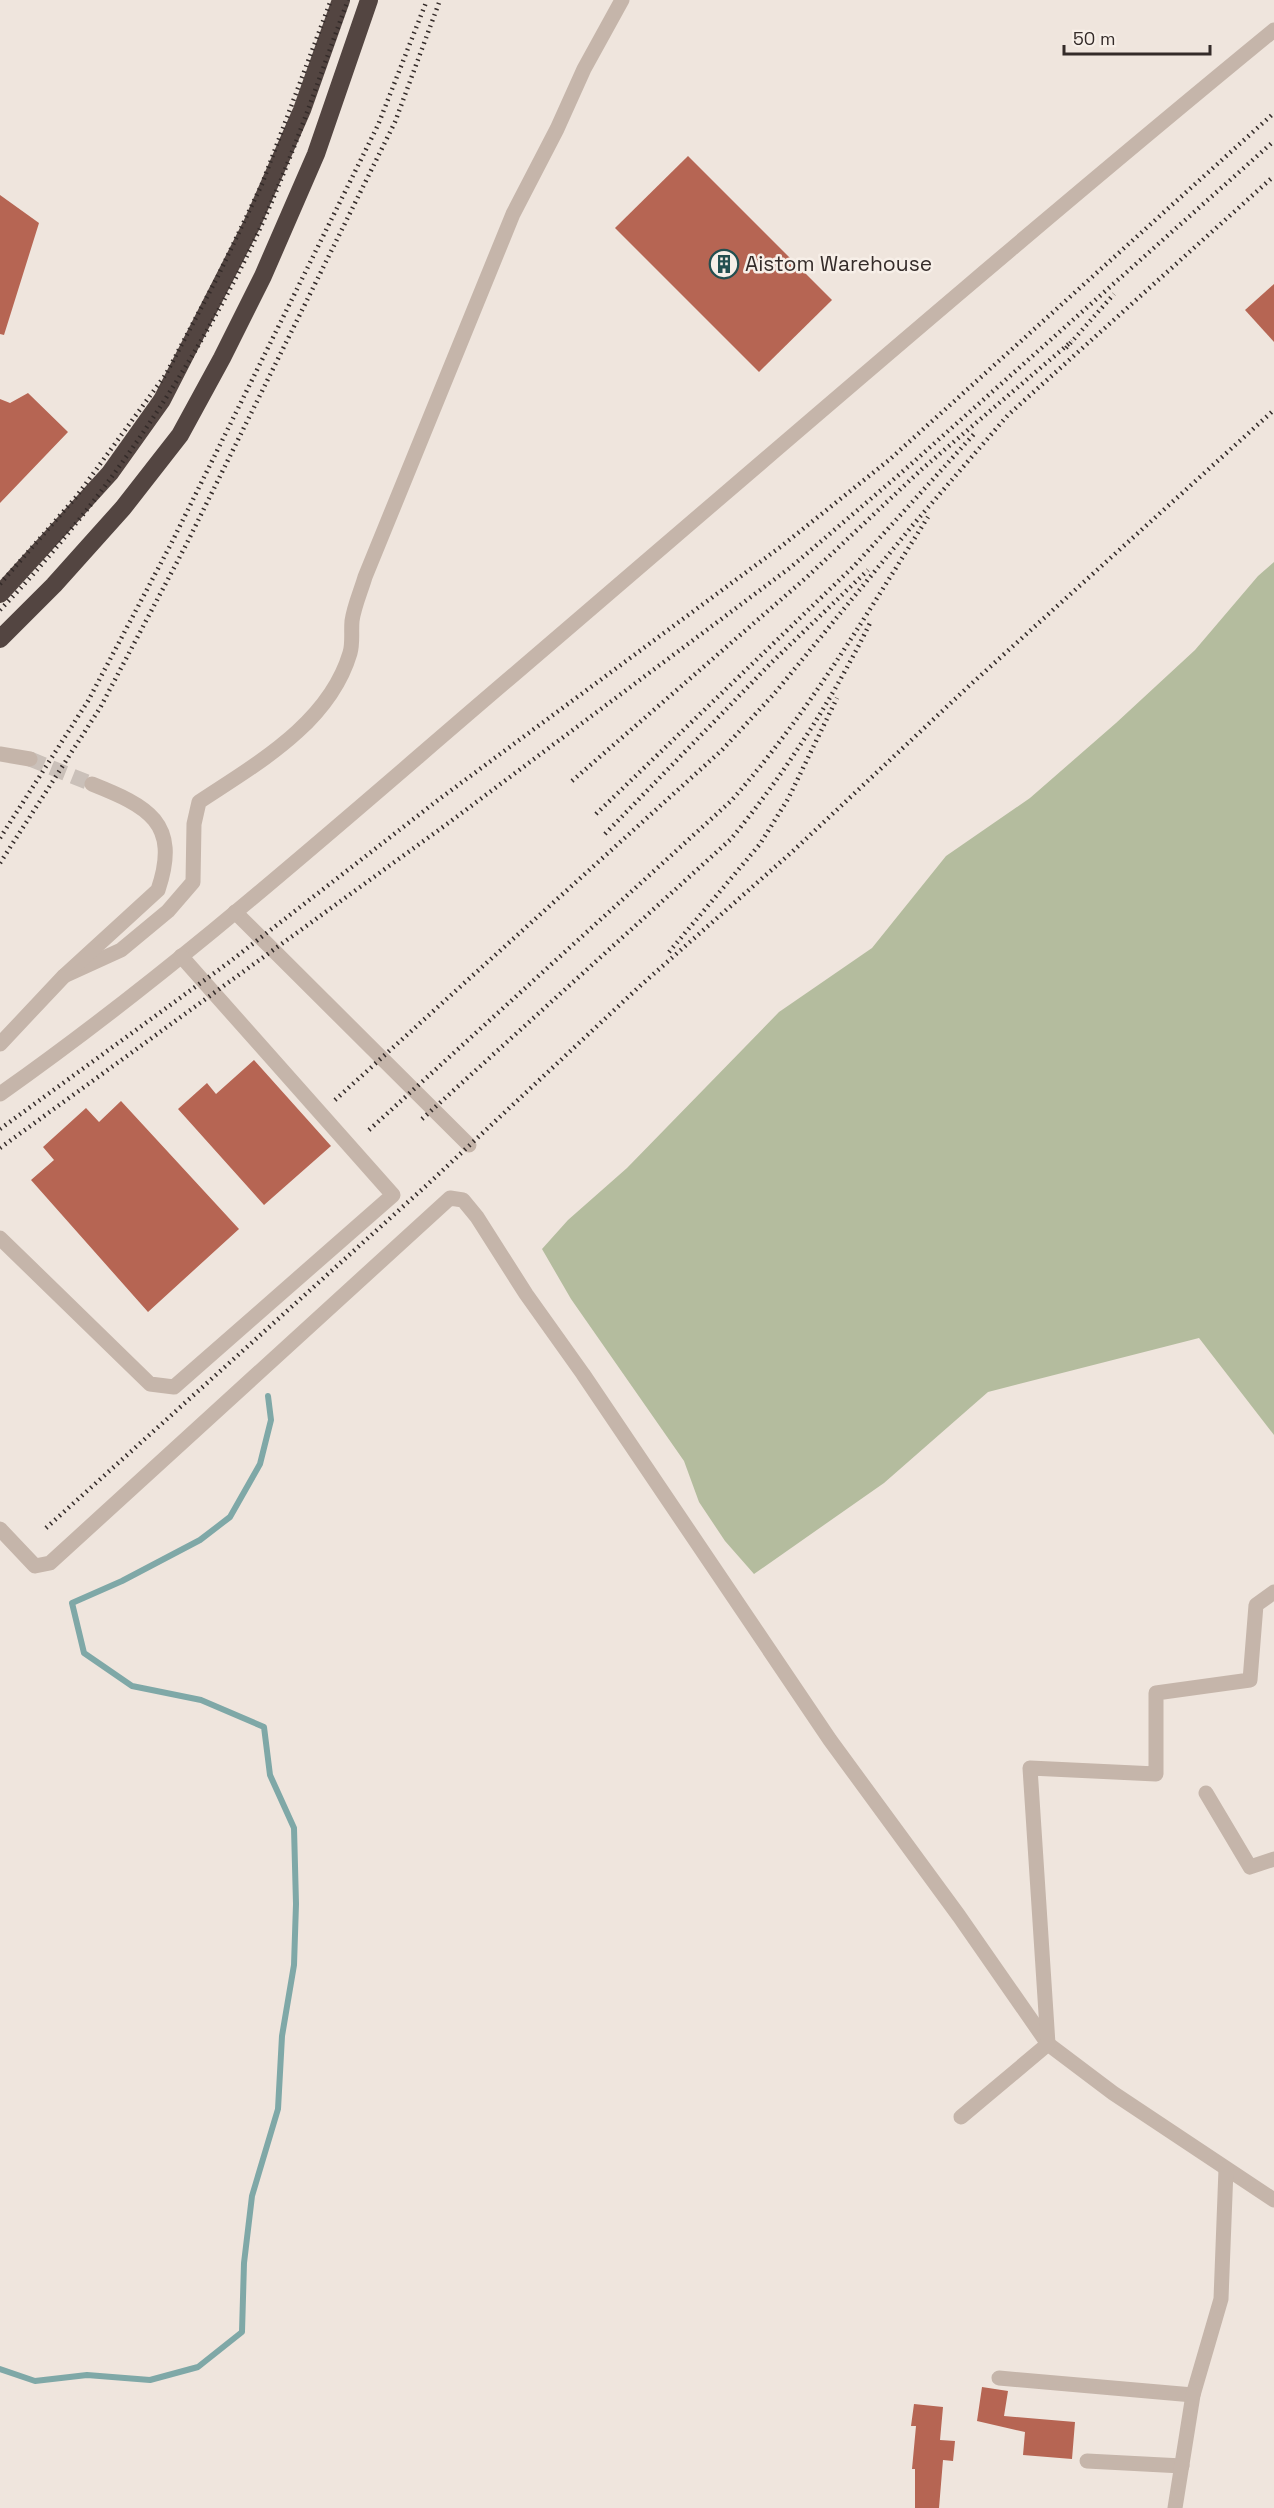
<svg xmlns="http://www.w3.org/2000/svg" width="1274" height="2508" font-family="'Space Grotesk',sans-serif">
  <style>
    .green { fill: #b4bc9e }
    .lines { fill: none; stroke-linecap: round; stroke-linejoin: round }
    .stream { stroke: #7fa8a7; stroke-width: 6 }
    .building { fill: #b66553 }
    .minor-tunnel { stroke: #cac0b9; stroke-width: 15; stroke-dasharray: 15 8; stroke-linecap: butt }
    .minor { stroke: #c5b5aa; stroke-width: 15 }
    .highway { stroke: #534541; stroke-width: 18 }
    .rail { stroke: #342b29; stroke-width: 4.5; stroke-dasharray: 1.5 4.5; stroke-linecap: butt }
    .labels { text-anchor: middle; stroke-width: 5; stroke-linejoin: round; paint-order: stroke }
    .poi-label { font-size: 21px; fill: #342b29; stroke: #f7efe8; text-anchor: start }
  </style>
  <rect width="100%" height="100%" fill="#efe5dd"/>
  <polygon class="green" points="1274,562 1274,1435 1199,1338 988,1392 884,1483 754,1574 725,1541 699,1502 684,1461 571,1299 542,1249 568,1220 627,1168 779,1012 872,948 946,856 1030,798 1116,723 1195,650 1258,576"/>
  <g class="lines">
    <polyline class="stream" points="0,2369 35,2381 87,2375 150,2380 198,2367 242,2332 244,2263 252,2196 278,2109 282,2036 294,1965 296,1904 294,1828 270,1775 264,1727 201,1700 132,1686 84,1653 72,1603 122,1581 200,1540 230,1517 260,1464 271,1420 268,1396"/>
  </g>
  <g class="building">
    <polygon points="688,156 832,300 759,372 615,228"/>
    <polygon points="0,195 39,223 4,335 0,334"/>
    <polygon points="1274,284 1274,342 1245,310"/>
    <polygon points="28,393 68,432 0,503 0,399 10,403"/>
    <polygon points="254,1060 331,1146 264,1205 178,1109 207,1083 216,1094"/>
    <polygon points="121,1101 239,1229 148,1312 31,1180 54,1160 43,1147 86,1108 99,1122"/>
    <polygon points="982,2387 1008,2391 1004,2416 1075,2422 1072,2459 1023,2455 1025,2432 977,2421"/>
    <polygon points="914,2404 943,2407 940,2440 955,2441 953,2461 943,2460 939,2508 915,2508 915,2469 912,2469 916,2426 911,2426"/>
  </g>
  <g class="lines">
    <polyline class="minor-tunnel" points="30,759 92,784"/>
    <g class="minor">
      <polyline points="0,754 30,759"/>
      <polyline points="235,912 469,1145"/>
      <path d="M64,976L121,950L168,911L193,882L194,824L199,802C256,764 329,724 350,653C353,643 351,632 352,621C354,606 361,591 365,577L513,214L557,129L584,69L622,0"/>
      <path d="M0,1044L64,976L158,890C181,822 147,806 92,784"/>
      <path d="M0,1094C182,966 348,816 517,672C768,457 1018,240 1274,30"/>
      <polyline points="0,1238 150,1384 174,1387 393,1195 181,956"/>
      <polyline points="0,1529 35,1566 50,1563 450,1198 463,1200 477,1217 526,1294 583,1374 830,1740 959,1916 1048,2044 1113,2093 1274,2200"/>
      <polyline points="1206,1793 1250,1867 1274,1859"/>
      <polyline points="961,2117 1048,2044 1030,1768 1156,1774 1156,1693 1250,1680 1256,1605 1274,1592"/>
      <polyline points="999,2378 1193,2395"/>
      <polyline points="1087,2461 1182,2466"/>
      <polyline points="1175,2508 1193,2395 1221,2299 1226,2169"/>
    </g>
    <g class="highway">
      <polyline points="0,594 110,473 162,400 252,224 302,110 341,0"/>
      <polyline points="0,639 54,585 123,508 180,435 222,358 263,276 316,154 369,0"/>
    </g>
    <g class="rail">
      <polyline points="1066,348 1114,294"/>
      <polyline points="0,584 76,497 166,374 217,278 262,184 331,0"/>
      <path d="M0,610C95,512 180,387 242,266C285,181 315,89 348,0"/>
      <polyline points="572,781 807,577 922,469 1072,341"/>
      <polyline points="596,814 855,565 975,433"/>
      <polyline points="605,834 771,663 868,570"/>
      <polyline points="0,838 88,701 171,544 378,125 427,0"/>
      <polyline points="0,863 100,708 186,545 395,122 440,0"/>
      <polyline points="669,952 760,844 788,799 837,698"/>
      <polyline points="335,1100 722,750 774,694 912,526 1008,415 1274,176"/>
      <path d="M422,1119L731,839C786,772 833,699 871,621"/>
      <polyline points="0,1129 228,963 438,800 783,545 889,460 1274,113"/>
      <path d="M369,1130L731,801C809,713 865,616 928,517"/>
      <polyline points="0,1148 447,824 791,567 901,473 1274,141"/>
      <polyline points="46,1528 428,1184 640,986 793,851 970,685 1274,410"/>
    </g>
  </g>
  <defs>
    <g id="building-ring" transform="scale(1.5)"><circle r="9.5" fill="#f7efe8" stroke="#234f50" stroke-width="1.5"/><path d="M-4-6H4V6H1V3H-1V6H-4ZM-2.5-4.3h1.7v1.8h-1.7ZM.8-4.3h1.7v1.8H.8ZM-2.5-1h1.7V.8h-1.7ZM.8-1h1.7V.8H.8Z" fill="#234f50"/></g>
  </defs>
  <g fill-rule="evenodd">
    <use href="#building-ring" x="724" y="264"/>
  </g>
  <g class="labels">
    <g class="poi-label">
      <text x="745" y="271">Aistom Warehouse</text>
    </g>
  </g>
  <path d="M1064 45v9h146v-9" fill="none" stroke="#342b29" stroke-width="3"/>
  <text x="1073" y="45" font-size="18" fill="#342b29" stroke="#f7efe8" stroke-width="4.5" paint-order="stroke">50 m</text>
</svg>
